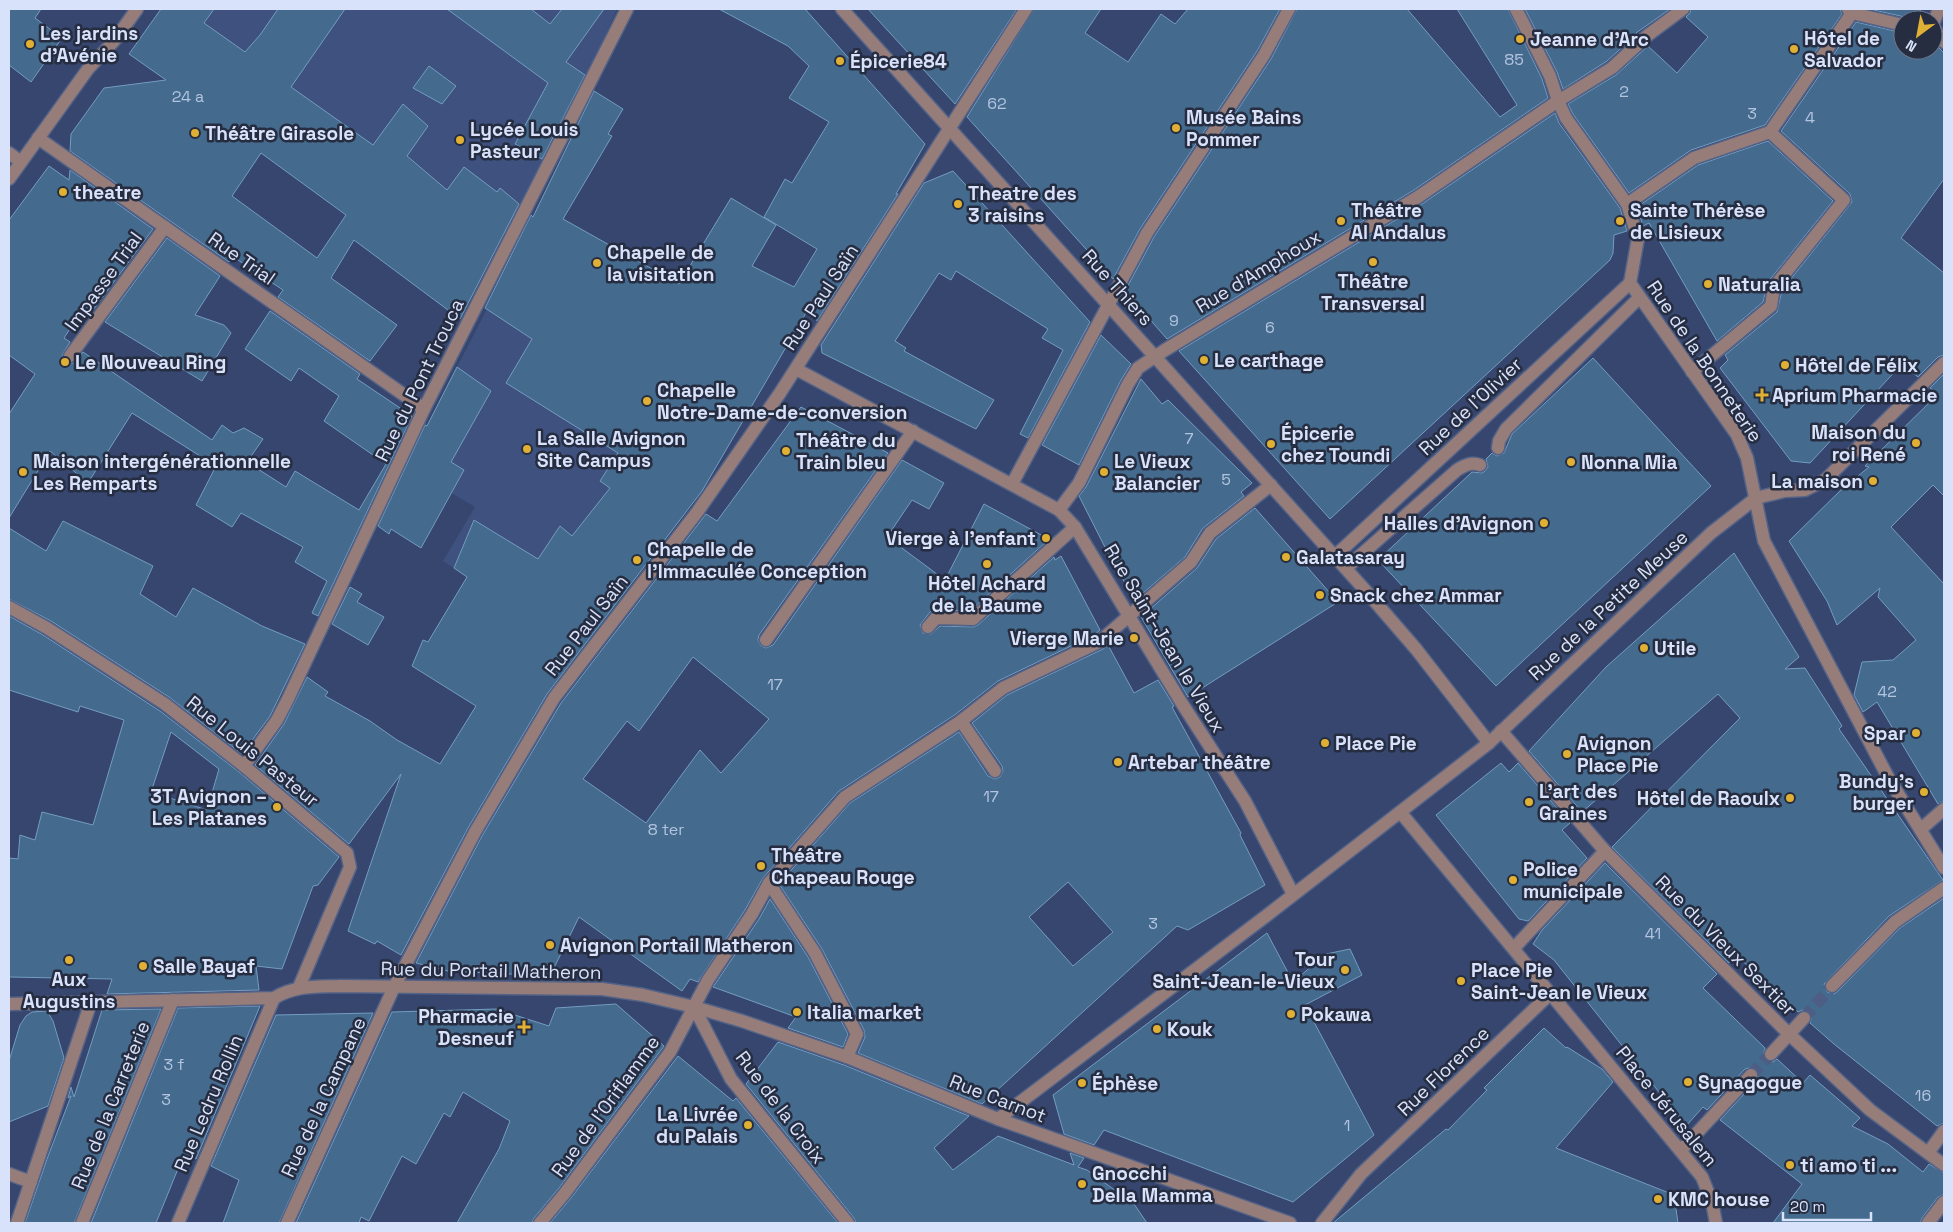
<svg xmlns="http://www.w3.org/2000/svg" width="1953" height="1232" font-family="'Space Grotesk',sans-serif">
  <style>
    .built { fill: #3e517f }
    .building { fill: #446a8d; stroke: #749dc1; fill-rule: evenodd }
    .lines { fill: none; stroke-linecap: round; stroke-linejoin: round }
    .minor-tunnel { stroke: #4e5d83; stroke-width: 12; stroke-dasharray: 12 6; stroke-linecap: butt }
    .minor-casing { stroke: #536287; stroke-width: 15 }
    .minor { stroke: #967d7a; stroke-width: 12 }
    .poi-dot { fill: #e0b034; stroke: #262d40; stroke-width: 2 }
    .labels { text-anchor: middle; stroke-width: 5; stroke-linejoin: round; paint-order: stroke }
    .number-label { font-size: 16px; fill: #b3c4e0 }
    .poi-label { font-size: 19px; font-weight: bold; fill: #d8e2fb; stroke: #262d40; text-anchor: start }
    .street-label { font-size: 19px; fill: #d8e2fb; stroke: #262d40 }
  </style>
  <rect width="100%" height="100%" fill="#36466e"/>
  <g class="built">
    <polygon points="214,9 617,9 587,76 507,237 444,188 421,180 268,71 205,23"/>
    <polygon points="504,276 694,498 670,534 617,601 552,631 443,561 475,507 406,466"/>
  </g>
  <g class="building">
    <polygon points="9,9 41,9 35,18 62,38 31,82 9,65"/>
    <path d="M161,9H214L204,23L245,52L260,35L278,9H345L291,87L373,145L403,104L428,126L407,156L447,190L464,167L497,192L500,188L519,204L460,319L354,240L331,278L397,325L370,361L278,297L283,290L232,256L229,262L70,151L71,134L104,88L166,80L129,54ZM261,153L346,215L317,258L232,196Z"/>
    <polygon points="447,9 531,9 550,24 562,9 604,9 566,62 585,75 542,159 515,144 548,83"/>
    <polygon points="719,9 805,9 925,144 896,194 898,194 817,321 813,301 702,491 547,694 468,828 401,955 377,941 375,944 348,931 401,774 349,844 255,765 284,724 307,677 328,692 325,696 370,721 397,740 440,764 476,706 412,666 423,640 428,642 467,577 454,568 474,520 538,559 560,526 572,536 610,488 600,481 618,453 506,383 532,339 485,308 531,215 533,217 594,91 623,109 608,134 612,136 563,219 679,284 731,198 776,225 752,266 794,287 817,249 764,217 785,179 792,183 829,122 789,98 809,66 788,46"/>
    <polygon points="868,9 1017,9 955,104"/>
    <polygon points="1034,9 1101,9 1085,33 1128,62 1161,14 1175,24 1188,9 1280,9 1257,51 1140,229 1113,279 967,117"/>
    <polygon points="1297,9 1407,9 1500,117 1517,105 1457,9 1508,9 1542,79 1548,98 1414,190 1167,339 1125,291 1154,237 1271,59"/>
    <polygon points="1525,9 1670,9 1636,33 1637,34 1607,61 1563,89 1557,72"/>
    <polygon points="1691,9 1840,9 1842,14 1765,125 1691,150 1629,193 1573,114 1568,104 1616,75 1648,46 1677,73 1708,37 1686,17 1690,13"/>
    <polygon points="1869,9 1921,9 1915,20 1909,20 1905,17"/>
    <polygon points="1856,22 1903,33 1903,50 1933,50 1933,42 1944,53 1944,179 1901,238 1944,273 1944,355 1938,357 1918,377 1902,364 1810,463 1791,461 1720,368 1728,360 1725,355 1777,312 1782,290 1852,202 1850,194 1781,131"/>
    <polygon points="429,66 456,86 442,104 413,88"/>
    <polygon points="1555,113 1559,123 1620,208 1627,231 1614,235 1613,253 1610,260 1330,519 1179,351 1422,204"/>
    <polygon points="1768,141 1833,201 1768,282 1763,302 1717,341 1649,223 1643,226 1637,207 1698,165"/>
    <polygon points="49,166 69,180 70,170 153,229 91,313 83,309 64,338 70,342 62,355 66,363 74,363 83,352 212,440 222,425 233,433 244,428 263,439 247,462 286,487 295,471 359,510 386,464 324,421 339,396 299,368 291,381 245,349 270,311 360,374 357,379 412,416 318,616 312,613 327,581 295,562 303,547 241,513 232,527 196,505 216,466 132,413 88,483 50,451 9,518 9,414 35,374 9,355 9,220"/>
    <polygon points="953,171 1090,322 1028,438 1020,434 1063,350 1042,338 1048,329 956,271 951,280 939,273 895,341 906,348 904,351 994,400 976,429 822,353 821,345 924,183"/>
    <polygon points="167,238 220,276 195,315 224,325 231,333 202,381 105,322"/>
    <polygon points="1101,335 1131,364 1121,380 1079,465 1042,445"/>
    <polygon points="1593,358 1711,486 1496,686 1378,560 1472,472 1482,473 1485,471 1488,467 1486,459 1492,453 1497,456 1504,453 1512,434"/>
    <polygon points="457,367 491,391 451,462 464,470 421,548 391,529 389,534 378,526 425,425 427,426"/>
    <polygon points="1944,374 1944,496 1933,485 1891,527 1944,584 1944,801 1938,804 1877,702 1863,712 1854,695 1862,662 1893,660 1916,640 1878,597 1880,588 1837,625 1827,601 1789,541 1842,489 1869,467 1865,466 1938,394 1930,388"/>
    <polygon points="1141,379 1162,404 1168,400 1252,483 1241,492 1244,496 1203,528 1185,557 1135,600 1111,559 1079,496 1086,487"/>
    <path d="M801,407L888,453L759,635L758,640L761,646L766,648L773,645L902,460L944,483L929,509L912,500L887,537L945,580L984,504L1045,537L1047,541L970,611L936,610L930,612L920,625L923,633L931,634L940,626L973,627L978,625L1054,557L1055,560L1061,556L1100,630L1094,635L998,681L956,714L839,791L763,878L745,910L698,982L690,979L682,991L579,917L550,976L448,971L416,963L482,836L561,703L706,514L717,521ZM693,657L769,719L721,773L700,750L646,823L583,779L627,721L639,731Z"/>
    <polygon points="1255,508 1338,602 1188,697 1141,617 1197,568 1216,539"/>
    <polygon points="63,521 153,566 140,594 176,617 193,588 262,626 305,644 270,716 242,754 169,697 51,621 9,599 9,528 46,551"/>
    <polygon points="1734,553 1799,657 1785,669 1805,668 1842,726 1839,729 1943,880 1889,916 1824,984 1827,992 1834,994 1837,992 1900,928 1944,898 1944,1123 1937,1126 1834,1044 1810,1023 1812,1016 1809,1012 1802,1010 1798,1012 1737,956 1729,963 1612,847 1740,718 1718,694 1582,812 1529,751 1606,667"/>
    <polygon points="350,587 362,594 357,602 384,617 368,645 332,624"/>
    <path d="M9,616L43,635L160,711L239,772L339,857L318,885L313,886L282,969L256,966L259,990L107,994L112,979L9,977V858L18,859L20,835L35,840L42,812L93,825L124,720L80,706L78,712L9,690ZM171,732L219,769L207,810L151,792Z"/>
    <path d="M1108,645L1134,693L1158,680L1174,706L1172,707L1241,833L1240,835L1265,885L1188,930L1177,926L982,1104L858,1053L865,1037L864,1030L822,949L779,884L850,803L959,732L988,776L995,779L1000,777L1003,771L1002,766L972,723L1007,695L1103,649ZM1068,882L1113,932L1073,966L1029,917Z"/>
    <polygon points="1501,763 1509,772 1518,763 1570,823 1562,830 1587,858 1528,921 1519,919 1436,815"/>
    <polygon points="1605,863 1717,974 1703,988 1765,1048 1763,1056 1766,1060 1773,1062 1777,1059 1803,1083 1810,1075 1860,1118 1852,1126 1888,1144 1923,1172 1929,1164 1944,1173 1944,1194 1938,1197 1922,1218 1920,1223 1773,1223 1802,1184 1720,1120 1757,1080 1759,1073 1753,1067 1745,1069 1707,1110 1703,1107 1686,1126 1554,960 1533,944 1542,930"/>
    <polygon points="770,899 808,957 848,1034 843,1047 788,1028 796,1017 713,987 759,919"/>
    <polygon points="1267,933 1293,982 1326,954 1350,949 1362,975 1305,1005 1374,1135 1293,1202 1104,1130 1094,1145 1064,1134 1053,1095"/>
    <polygon points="616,1004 664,1046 559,1188 534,1218 532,1223 457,1223 499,1149 510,1121 463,1092 450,1117 444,1113 416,1164 402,1156 369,1221 361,1217 359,1223 296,1223 392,1012 496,1009 549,1026 556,1008"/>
    <polygon points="260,1006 196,1159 184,1154 156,1223 91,1223 178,1008"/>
    <polygon points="161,1009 74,1223 25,1223 47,1159 71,1096 68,1098 71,1087 74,1097 102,1010"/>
    <polygon points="47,1011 53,1021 64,1058 48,1106 9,1122 9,1061 20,1025 26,1016 32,1012"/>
    <polygon points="373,1013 279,1223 223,1223 239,1180 211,1166 276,1015"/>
    <polygon points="1544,1028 1566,1048 1567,1047 1602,1069 1613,1082 1556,1148 1674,1195 1678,1223 1333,1223 1446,1129 1448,1130 1487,1090 1484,1088"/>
    <polygon points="778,1042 844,1065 969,1116 934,1148 953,1170 998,1136 1074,1165 1070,1153 1084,1158 1078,1167 1087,1170 1134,1204 1147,1223 856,1223 854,1218 746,1084"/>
    <polygon points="678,1056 733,1101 736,1098 838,1223 550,1223 571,1198"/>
  </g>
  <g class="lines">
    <g class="minor-tunnel">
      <polyline points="1804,1018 1832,986"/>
      <polyline points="1751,1075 1771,1054"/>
    </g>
    <g class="minor-casing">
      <g id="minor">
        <polyline points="842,9 1365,590 1416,649 1489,743"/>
        <polyline points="1516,9 1550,76 1558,101 1566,118 1627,204 1638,238 1630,283 1737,435 1747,458 1764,541 1889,779 1944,868"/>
        <polyline points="1848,9 1852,13 1903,25"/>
        <polyline points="1933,24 1939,9"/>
        <polyline points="1933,27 1944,42"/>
        <polyline points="38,138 424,409"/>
        <polyline points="9,153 21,162"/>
        <polyline points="9,179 88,69 114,41 137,9"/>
        <polyline points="1627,204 1694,158 1770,132 1852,13"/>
        <polyline points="70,356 165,227"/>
        <polyline points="796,369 1059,510 1075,527 1181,702 1245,801 1293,894"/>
        <polyline points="1692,372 1771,306 1774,287 1844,200 1770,132"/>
        <polyline points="1498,448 1499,441 1506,429 1639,298"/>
        <polyline points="1012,484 1147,233 1264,55 1289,9"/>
        <polyline points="1059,510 1079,483 1128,384 1138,368 1165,350 1418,197 1558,101 1612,68 1648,35 1683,9"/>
        <polyline points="1335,556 1630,283"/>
        <path d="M1346,568L1457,470C1465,465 1471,462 1480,465"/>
        <polyline points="9,607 47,628 165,704 244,766 347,853 350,867 299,987"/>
        <polyline points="928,627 936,618 973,619 1075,527"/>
        <polyline points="766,640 913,431"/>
        <polyline points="961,721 995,771"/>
        <polyline points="1501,731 1605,851 1789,1034 1870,1110 1944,1165"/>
        <polyline points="244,766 277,720 288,699 424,409 627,9"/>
        <polyline points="1401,813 1702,1177 1712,1202 1716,1223"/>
        <polyline points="1921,829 1944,809"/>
        <polyline points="769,883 815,953 857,1034 847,1057"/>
        <polyline points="1514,948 1605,851"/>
        <polyline points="1832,986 1895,922 1944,888"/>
        <path d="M9,1004L274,998C296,985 315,987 340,986L602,989L643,995L694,1007L742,1021L847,1057L998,1119L1290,1223"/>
        <polyline points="694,1007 731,1079 848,1223"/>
        <polyline points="1771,1054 1804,1018"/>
        <polyline points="998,1119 1266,916 1489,743 1711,533 1756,498 1785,491 1805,490 1825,480 1944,363"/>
        <polyline points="1681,1150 1751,1075"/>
        <polyline points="1928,1153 1944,1131"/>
        <polyline points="9,1174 31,1182"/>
        <polyline points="17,1223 91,1002"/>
        <polyline points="82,1223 173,1000"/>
        <polyline points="178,1223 274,998"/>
        <polyline points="287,1223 394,987 475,832 554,698 698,511 780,393 1026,9"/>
        <polyline points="540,1223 565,1193 670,1052 708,980 752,914 769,883 845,797 961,721 1003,688 1099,642 1191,562 1210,533 1271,485"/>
        <polyline points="1322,1223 1361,1174 1551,993"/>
        <polyline points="1928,1223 1944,1202"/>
      </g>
    </g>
    <use href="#minor" class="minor"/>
  </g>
  <g class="poi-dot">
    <circle cx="1520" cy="39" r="5"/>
    <circle cx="30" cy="44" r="5"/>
    <circle cx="1794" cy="49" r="5"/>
    <circle cx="840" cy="61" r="5"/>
    <circle cx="1176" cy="128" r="5"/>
    <circle cx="195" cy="133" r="5"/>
    <circle cx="460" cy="140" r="5"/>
    <circle cx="63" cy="192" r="5"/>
    <circle cx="958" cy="204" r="5"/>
    <circle cx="1341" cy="221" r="5"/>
    <circle cx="1620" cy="221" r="5"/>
    <circle cx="1373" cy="262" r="5"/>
    <circle cx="597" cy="263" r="5"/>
    <circle cx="1708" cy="284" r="5"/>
    <circle cx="1204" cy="360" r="5"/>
    <circle cx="65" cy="362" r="5"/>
    <circle cx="1785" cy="365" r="5"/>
    <path d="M1759.5 387.5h5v5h5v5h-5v5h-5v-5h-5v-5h5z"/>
    <circle cx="647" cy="401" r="5"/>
    <circle cx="1916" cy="443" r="5"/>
    <circle cx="1271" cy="444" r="5"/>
    <circle cx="527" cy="449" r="5"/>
    <circle cx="786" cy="451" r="5"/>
    <circle cx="1571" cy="462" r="5"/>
    <circle cx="23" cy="472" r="5"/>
    <circle cx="1104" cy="472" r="5"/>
    <circle cx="1873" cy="481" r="5"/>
    <circle cx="1544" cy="523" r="5"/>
    <circle cx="1046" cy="538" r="5"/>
    <circle cx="1286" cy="557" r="5"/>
    <circle cx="637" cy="560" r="5"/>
    <circle cx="987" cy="564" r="5"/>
    <circle cx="1320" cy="595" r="5"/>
    <circle cx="1134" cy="638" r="5"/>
    <circle cx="1644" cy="648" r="5"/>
    <circle cx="1916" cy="733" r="5"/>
    <circle cx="1325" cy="743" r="5"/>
    <circle cx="1567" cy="754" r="5"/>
    <circle cx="1118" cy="762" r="5"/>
    <circle cx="1924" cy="792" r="5"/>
    <circle cx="1790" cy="798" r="5"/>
    <circle cx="1529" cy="802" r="5"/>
    <circle cx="277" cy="807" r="5"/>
    <circle cx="761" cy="866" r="5"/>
    <circle cx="1513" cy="880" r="5"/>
    <circle cx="550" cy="945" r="5"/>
    <circle cx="69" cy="960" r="5"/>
    <circle cx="143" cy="966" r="5"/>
    <circle cx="1345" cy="970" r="5"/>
    <circle cx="1461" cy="981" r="5"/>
    <circle cx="797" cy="1012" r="5"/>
    <circle cx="1291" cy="1014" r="5"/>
    <path d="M521.5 1019.5h5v5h5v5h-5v5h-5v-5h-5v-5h5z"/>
    <circle cx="1157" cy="1029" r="5"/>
    <circle cx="1688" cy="1082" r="5"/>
    <circle cx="1082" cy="1083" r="5"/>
    <circle cx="748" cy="1125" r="5"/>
    <circle cx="1790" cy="1165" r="5"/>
    <circle cx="1082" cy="1184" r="5"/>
    <circle cx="1658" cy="1199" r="5"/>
  </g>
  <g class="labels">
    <g class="number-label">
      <text x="1514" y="65">85</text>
      <text x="1624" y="97">2</text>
      <text x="188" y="102">24 a</text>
      <text x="997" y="109">62</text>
      <text x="1752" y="119">3</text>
      <text x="1810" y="123">4</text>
      <text x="1174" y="326">9</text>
      <text x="1270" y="333">6</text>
      <text x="1189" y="444">7</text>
      <text x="1226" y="485">5</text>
      <text x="775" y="690">17</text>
      <text x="1887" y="697">42</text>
      <text x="991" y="802">17</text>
      <text x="666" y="835">8 ter</text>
      <text x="1153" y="929">3</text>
      <text x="1653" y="939">41</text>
      <text x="174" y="1070">3 f</text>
      <text x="1923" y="1101">16</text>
      <text x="166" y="1105">3</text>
      <text x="1347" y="1131">1</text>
    </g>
    <g class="poi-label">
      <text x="40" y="40">Les jardins<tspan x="40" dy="22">d'Avénie</tspan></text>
      <text x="1804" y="45">Hôtel de<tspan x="1804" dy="22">Salvador</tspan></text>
      <text x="1530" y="46">Jeanne d’Arc</text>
      <text x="850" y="68">Épicerie84</text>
      <text x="1186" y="124">Musée Bains<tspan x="1186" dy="22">Pommer</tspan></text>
      <text x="470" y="136">Lycée Louis<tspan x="470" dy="22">Pasteur</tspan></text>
      <text x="205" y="140">Théâtre Girasole</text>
      <text x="73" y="199">theatre</text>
      <text x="968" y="200">Theatre des<tspan x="968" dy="22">3 raisins</tspan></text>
      <text x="1351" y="217">Théâtre<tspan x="1351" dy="22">Al Andalus</tspan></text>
      <text x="1630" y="217">Sainte Thérèse<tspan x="1630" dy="22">de Lisieux</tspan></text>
      <text x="607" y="259">Chapelle de<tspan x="607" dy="22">la visitation</tspan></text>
      <text x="1373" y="288" text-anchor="middle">Théâtre<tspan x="1373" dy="22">Transversal</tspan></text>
      <text x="1718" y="291">Naturalia</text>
      <text x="1214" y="367">Le carthage</text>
      <text x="75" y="369">Le Nouveau Ring</text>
      <text x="1795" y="372">Hôtel de Félix</text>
      <text x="657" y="397">Chapelle<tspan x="657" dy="22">Notre-Dame-de-conversion</tspan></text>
      <text x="1772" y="402">Aprium Pharmacie</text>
      <text x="1906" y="439" text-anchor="end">Maison du<tspan x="1906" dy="22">roi René</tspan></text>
      <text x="1281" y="440">Épicerie<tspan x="1281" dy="22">chez Toundi</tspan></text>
      <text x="537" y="445">La Salle Avignon<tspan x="537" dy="22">Site Campus</tspan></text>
      <text x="796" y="447">Théâtre du<tspan x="796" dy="22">Train bleu</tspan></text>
      <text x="33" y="468">Maison intergénérationnelle<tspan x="33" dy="22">Les Remparts</tspan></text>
      <text x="1114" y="468">Le Vieux<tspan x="1114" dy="22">Balancier</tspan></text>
      <text x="1581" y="469">Nonna Mia</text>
      <text x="1863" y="488" text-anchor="end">La maison</text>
      <text x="1534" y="530" text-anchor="end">Halles d'Avignon</text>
      <text x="1036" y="545" text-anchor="end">Vierge à l’enfant</text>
      <text x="647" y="556">Chapelle de<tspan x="647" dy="22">l'Immaculée Conception</tspan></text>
      <text x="1296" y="564">Galatasaray</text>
      <text x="987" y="590" text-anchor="middle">Hôtel Achard<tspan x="987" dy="22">de la Baume</tspan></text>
      <text x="1330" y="602">Snack chez Ammar</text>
      <text x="1124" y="645" text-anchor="end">Vierge Marie</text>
      <text x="1654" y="655">Utile</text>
      <text x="1906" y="740" text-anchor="end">Spar</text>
      <text x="1335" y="750">Place Pie</text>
      <text x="1577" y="750">Avignon<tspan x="1577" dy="22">Place Pie</tspan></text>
      <text x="1128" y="769">Artebar théâtre</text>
      <text x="1914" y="788" text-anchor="end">Bundy’s<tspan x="1914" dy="22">burger</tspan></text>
      <text x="1539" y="798">L’art des<tspan x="1539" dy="22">Graines</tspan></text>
      <text x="267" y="803" text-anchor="end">3T Avignon –<tspan x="267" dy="22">Les Platanes</tspan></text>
      <text x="1780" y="805" text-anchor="end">Hôtel de Raoulx</text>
      <text x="771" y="862">Théâtre<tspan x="771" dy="22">Chapeau Rouge</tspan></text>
      <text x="1523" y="876">Police<tspan x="1523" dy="22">municipale</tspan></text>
      <text x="560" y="952">Avignon Portail Matheron</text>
      <text x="1335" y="966" text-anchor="end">Tour<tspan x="1335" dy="22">Saint-Jean-le-Vieux</tspan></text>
      <text x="153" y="973">Salle Bayaf</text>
      <text x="1471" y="977">Place Pie<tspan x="1471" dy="22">Saint-Jean le Vieux</tspan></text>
      <text x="69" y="986" text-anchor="middle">Aux<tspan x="69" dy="22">Augustins</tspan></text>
      <text x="807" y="1019">Italia market</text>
      <text x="1301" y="1021">Pokawa</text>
      <text x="514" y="1023" text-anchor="end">Pharmacie<tspan x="514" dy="22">Desneuf</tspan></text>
      <text x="1167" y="1036">Kouk</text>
      <text x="1698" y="1089">Synagogue</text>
      <text x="1092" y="1090">Éphèse</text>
      <text x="738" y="1121" text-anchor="end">La Livrée<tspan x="738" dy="22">du Palais</tspan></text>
      <text x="1800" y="1172">ti amo ti ...</text>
      <text x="1092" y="1180">Gnocchi<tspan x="1092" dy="22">Della Mamma</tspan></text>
      <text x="1668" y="1206">KMC house</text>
    </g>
    <g class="street-label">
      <text transform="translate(242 258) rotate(35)" y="7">Rue Trial</text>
      <text transform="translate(1258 271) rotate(-31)" y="7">Rue d'Amphoux</text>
      <text transform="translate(103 281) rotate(-54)" y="7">Impasse Trial</text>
      <text transform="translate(1118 287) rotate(48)" y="7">Rue Thiers</text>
      <text transform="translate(820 297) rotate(-57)" y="7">Rue Paul Saïn</text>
      <text transform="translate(1705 361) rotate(56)" y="7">Rue de la Bonneterie</text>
      <text transform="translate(419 380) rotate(-64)" y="7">Rue du Pont Trouca</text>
      <text transform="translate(1470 406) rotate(-43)" y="7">Rue de l'Olivier</text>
      <text transform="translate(1608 605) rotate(-43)" y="7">Rue de la Petite Meuse</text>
      <text transform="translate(586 625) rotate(-52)" y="7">Rue Paul Saïn</text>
      <text transform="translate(1165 638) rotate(59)" y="7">Rue Saint-Jean le Vieux</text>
      <text transform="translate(253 751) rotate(39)" y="7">Rue Louis Pasteur</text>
      <text transform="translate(1726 945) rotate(45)" y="7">Rue du Vieux Sextier</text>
      <text transform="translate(491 970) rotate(1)" y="7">Rue du Portail Matheron</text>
      <text transform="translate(1443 1071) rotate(-44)" y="7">Rue Florence</text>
      <text transform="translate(323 1097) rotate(-65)" y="7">Rue de la Campane</text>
      <text transform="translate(998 1098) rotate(21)" y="7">Rue Carnot</text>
      <text transform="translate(208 1103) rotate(-67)" y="7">Rue Ledru Rollin</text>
      <text transform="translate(110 1105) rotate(-68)" y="7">Rue de la Carreterie</text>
      <text transform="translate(605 1106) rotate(-54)" y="7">Rue de l'Oriflamme</text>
      <text transform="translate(1667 1106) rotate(51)" y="7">Place Jérusalem</text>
      <text transform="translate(781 1107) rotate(53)" y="7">Rue de la Croix</text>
    </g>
  </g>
  <rect width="1953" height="1232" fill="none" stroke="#d8e2fb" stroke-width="20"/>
  <g transform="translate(1918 35) rotate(212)"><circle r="24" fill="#262d40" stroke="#6d758b"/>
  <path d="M0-4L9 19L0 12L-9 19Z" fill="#e0b034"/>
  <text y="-8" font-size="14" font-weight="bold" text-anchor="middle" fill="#d8e2fb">N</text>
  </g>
  <path d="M1783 1212v8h88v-8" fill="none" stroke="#d8e2fb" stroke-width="2.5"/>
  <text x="1790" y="1212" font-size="15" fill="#d8e2fb" stroke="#262d40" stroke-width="4" paint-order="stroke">20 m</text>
</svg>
